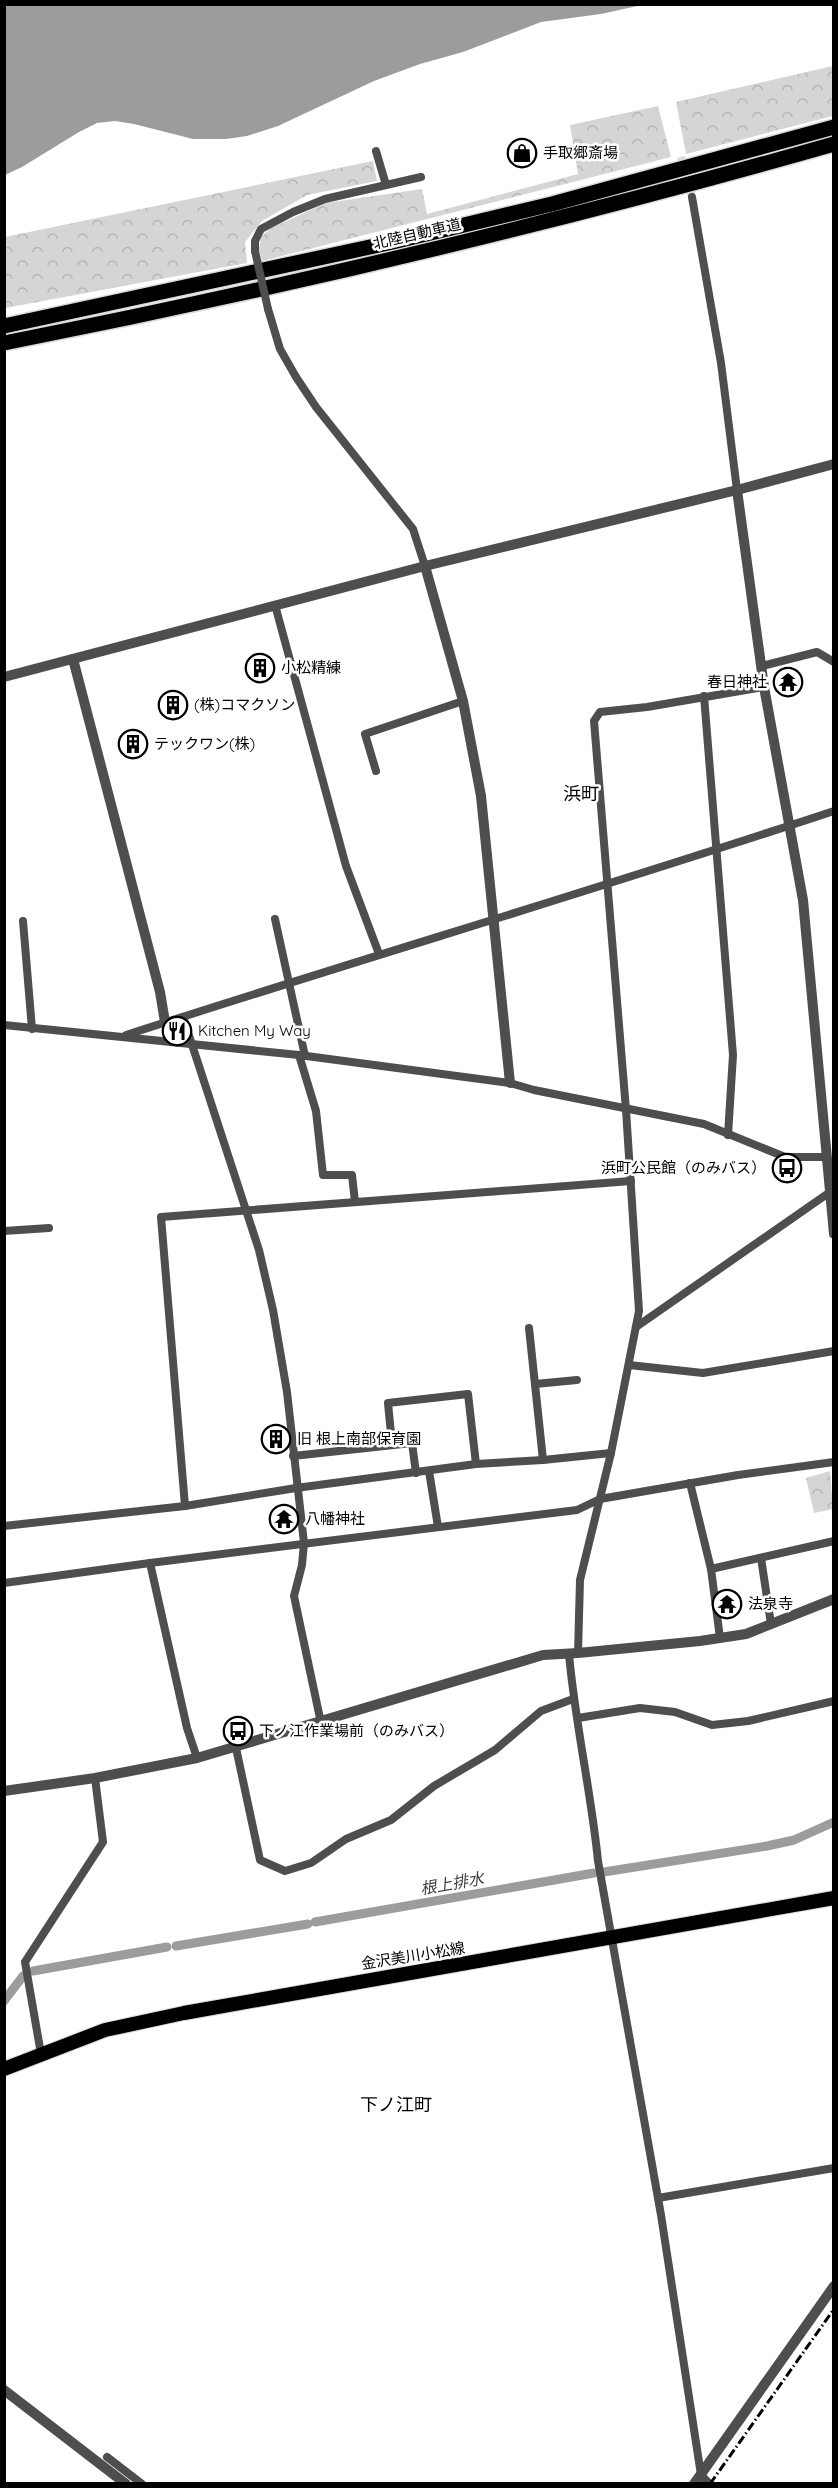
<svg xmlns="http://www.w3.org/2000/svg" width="838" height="2488" font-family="Quicksand,'Noto Sans JP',sans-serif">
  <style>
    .forest { fill: url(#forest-crowns) }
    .water { fill: #9c9c9c }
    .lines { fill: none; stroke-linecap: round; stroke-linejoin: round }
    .canal { stroke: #9c9c9c; stroke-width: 9 }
    .minor-tunnel { stroke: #d9d9d9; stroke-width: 8; stroke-dasharray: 8 4; stroke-linecap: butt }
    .primary-casing { stroke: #dbdbdb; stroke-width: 16 }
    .motorway-casing { stroke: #dbdbdb; stroke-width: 18 }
    .minor { stroke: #4e4e4e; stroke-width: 8 }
    .tertiary { stroke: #4e4e4e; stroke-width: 10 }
    .primary { stroke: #000; stroke-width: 14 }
    .motorway { stroke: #000; stroke-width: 15 }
    .rail { stroke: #000; stroke-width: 3; stroke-dasharray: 9 3 1.5 3; stroke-linecap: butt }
    .minor-bridge { stroke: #4e4e4e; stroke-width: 8 }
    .labels { text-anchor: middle; stroke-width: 5; stroke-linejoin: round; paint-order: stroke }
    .poi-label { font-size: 15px; fill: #000; stroke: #fff; text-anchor: start }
    .street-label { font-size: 15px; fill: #000; stroke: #fff }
    .water-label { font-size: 16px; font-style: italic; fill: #3d3d3d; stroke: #fff }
    .quarter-label { font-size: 18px; fill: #000; stroke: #fff }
  </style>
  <defs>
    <pattern id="forest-crowns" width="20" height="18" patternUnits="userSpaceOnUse" patternTransform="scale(1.5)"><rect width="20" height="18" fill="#d5d5d5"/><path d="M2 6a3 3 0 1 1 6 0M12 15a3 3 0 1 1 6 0" fill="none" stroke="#b5b5b5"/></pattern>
  </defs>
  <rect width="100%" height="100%" fill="#fff"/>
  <g class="forest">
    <polygon points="833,66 833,116 686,154 676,102"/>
    <polygon points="658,106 671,157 262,261 259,249 261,237 271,228 326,203 422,189 427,214 578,174 570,125"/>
    <polygon points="373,161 377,181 307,195 262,221 245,242 247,263 5,308 5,237"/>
    <polygon points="830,1471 833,1509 814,1513 806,1478"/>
  </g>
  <polygon class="water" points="5,4 642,4 642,5 601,14 541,22 463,52 420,64 374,81 278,126 247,136 226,139 193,139 134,124 115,121 97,123 79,132 22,167 5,175"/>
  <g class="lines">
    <g class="canal">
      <polyline points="604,1872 767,1846 794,1840 834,1822"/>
      <polyline points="315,1922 594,1873"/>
      <polyline points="176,1946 308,1924"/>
      <polyline points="33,1971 167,1947"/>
      <polyline points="4,2001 23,1976"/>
    </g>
    <polyline class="minor-tunnel" points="681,157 692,197"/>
    <g class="primary-casing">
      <polyline id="primary" points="4,2069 105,2030 184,2013 834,1898"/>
    </g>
    <g class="motorway-casing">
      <g id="motorway">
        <polyline points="4,326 393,242 552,204 834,127"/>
        <path d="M4,343C283,288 560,222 834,144"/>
      </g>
    </g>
    <g class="minor">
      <polyline points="376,151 386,185"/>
      <polyline points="692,197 721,363 737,490"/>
      <polyline points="255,251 255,241 261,229 293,212 325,199 421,177"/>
      <polyline points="268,309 280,349 296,377 316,407 413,529 425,566"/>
      <polyline points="275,605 346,866 379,954"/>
      <polyline points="762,666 817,652 834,662"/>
      <polyline points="704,696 733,1055 728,1135"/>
      <polyline points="376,771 365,734 463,701"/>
      <polyline points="275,919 305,1056"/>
      <polyline points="23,921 32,1029"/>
      <polyline points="183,1017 259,1250 273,1310 287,1392 304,1543 302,1565 294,1596 321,1723"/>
      <polyline points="4,1025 299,1055 510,1083 534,1090 704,1124 785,1157 827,1157"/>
      <path d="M126,1035C361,959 599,889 834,811"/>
      <polyline points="299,1055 316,1111 323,1175 352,1175 355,1202"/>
      <polyline points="4,1231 49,1228"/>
      <polyline points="636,1327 830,1192"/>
      <polyline points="529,1328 543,1460"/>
      <polyline points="629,1365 703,1373 834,1351"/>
      <polyline points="535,1384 577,1380"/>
      <polyline points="392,1444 388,1403 468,1394 476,1464"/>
      <polyline points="293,1456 412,1443 416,1473"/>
      <polyline points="429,1471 438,1527"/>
      <polyline points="690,1483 711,1569 720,1638"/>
      <polyline points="185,1506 161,1217 631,1181"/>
      <polyline points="4,1526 185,1506 296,1488 476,1464 543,1460 611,1453"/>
      <polyline points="761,1558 771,1624"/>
      <polyline points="150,1563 187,1728 197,1758"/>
      <polyline points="711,1569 834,1541"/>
      <polyline points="4,1583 150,1563 577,1510 600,1499 738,1475 834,1462"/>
      <polyline points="578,1653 580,1580 611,1453 639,1311 626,1110 594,721 600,712 647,707 764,687"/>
      <path d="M569,1654C575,1723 591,1791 598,1861L661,2215L701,2475L710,2484"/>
      <polyline points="578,1718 640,1708 675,1712 712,1725 748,1721 834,1701"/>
      <polyline points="236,1748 260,1860 285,1871 311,1863 346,1839 391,1820 434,1786 495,1750 541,1711 573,1699"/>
      <polyline points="41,2054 25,1962 103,1842 95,1778"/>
      <polyline points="658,2198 834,2168"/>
      <polyline points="107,2457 142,2484"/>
    </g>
    <g class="tertiary">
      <polyline points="737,490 764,687 803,900 834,1234"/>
      <polyline points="425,566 463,701 481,796 510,1083"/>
      <polyline points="73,659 160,992 165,1022"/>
      <polyline points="4,677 425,566 737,490 834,464"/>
      <polyline points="4,1791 95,1778 197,1758 543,1655 578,1653 700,1641 746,1634 834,1599"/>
      <polyline points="4,2390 126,2484"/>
      <polyline points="694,2484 834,2286"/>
    </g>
    <use href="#primary" class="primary"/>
    <use href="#motorway" class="motorway"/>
    <polyline class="rail" points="710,2484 834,2309"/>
    <polyline class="minor-bridge" points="255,251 268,309"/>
  </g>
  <defs>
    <g id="shop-ring" transform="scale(1.5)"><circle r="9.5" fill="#fff" stroke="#000" stroke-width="1.5"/><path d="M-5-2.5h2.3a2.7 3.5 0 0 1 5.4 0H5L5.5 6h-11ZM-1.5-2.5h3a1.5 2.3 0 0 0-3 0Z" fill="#000"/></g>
    <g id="building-ring" transform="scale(1.5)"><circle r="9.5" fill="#fff" stroke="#000" stroke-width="1.5"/><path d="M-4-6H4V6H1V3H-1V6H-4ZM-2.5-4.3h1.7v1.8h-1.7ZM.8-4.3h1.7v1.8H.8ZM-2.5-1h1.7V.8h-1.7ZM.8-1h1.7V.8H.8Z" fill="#000"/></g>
    <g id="temple-ring" transform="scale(1.5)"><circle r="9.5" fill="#fff" stroke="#000" stroke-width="1.5"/><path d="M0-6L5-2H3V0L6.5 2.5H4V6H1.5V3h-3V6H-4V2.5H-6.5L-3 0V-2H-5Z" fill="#000"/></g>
    <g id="restaurant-ring" transform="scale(1.5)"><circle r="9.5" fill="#fff" stroke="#000" stroke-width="1.5"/><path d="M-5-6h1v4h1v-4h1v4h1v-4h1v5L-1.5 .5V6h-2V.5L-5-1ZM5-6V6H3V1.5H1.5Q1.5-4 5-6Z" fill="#000"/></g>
    <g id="bus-ring" transform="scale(1.5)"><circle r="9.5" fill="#fff" stroke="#000" stroke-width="1.5"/><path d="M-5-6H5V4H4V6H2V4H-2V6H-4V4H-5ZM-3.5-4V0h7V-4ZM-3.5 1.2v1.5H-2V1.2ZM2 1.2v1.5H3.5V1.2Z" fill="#000"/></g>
  </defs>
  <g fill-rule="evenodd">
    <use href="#shop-ring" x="522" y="153"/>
    <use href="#building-ring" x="260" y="668"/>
    <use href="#temple-ring" x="788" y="682"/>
    <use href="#building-ring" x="173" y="705"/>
    <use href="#building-ring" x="133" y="744"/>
    <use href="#restaurant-ring" x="177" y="1031"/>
    <use href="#bus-ring" x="787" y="1168"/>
    <use href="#building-ring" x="276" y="1439"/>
    <use href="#temple-ring" x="284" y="1519"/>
    <use href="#temple-ring" x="727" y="1604"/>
    <use href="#bus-ring" x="238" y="1731"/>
  </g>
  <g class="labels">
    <g class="poi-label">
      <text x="543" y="158">手取郷斎場</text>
      <text x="281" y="673">小松精練</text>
      <text x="767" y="687" text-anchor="end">春日神社</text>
      <text x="194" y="710">(株)コマクソン</text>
      <text x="154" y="749">テックワン(株)</text>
      <text x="198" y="1036">Kitchen My Way</text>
      <text x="766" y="1173" text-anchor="end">浜町公民館（のみバス）</text>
      <text x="297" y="1444">旧 根上南部保育園</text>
      <text x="305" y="1524">八幡神社</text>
      <text x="748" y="1609">法泉寺</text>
      <text x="259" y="1736">下ノ江作業場前（のみバス）</text>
    </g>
    <g class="street-label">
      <text transform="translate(417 234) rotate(-13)" y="5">北陸自動車道</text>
      <text transform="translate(413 1956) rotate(-9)" y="5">金沢美川小松線</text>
    </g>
    <g class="water-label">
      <text transform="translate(452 1883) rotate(-10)" y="6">根上排水</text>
    </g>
    <g class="quarter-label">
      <text x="581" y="800">浜町</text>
      <text x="396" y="2111">下ノ江町</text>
    </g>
  </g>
  <rect width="838" height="2488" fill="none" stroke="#000000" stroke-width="12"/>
</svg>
